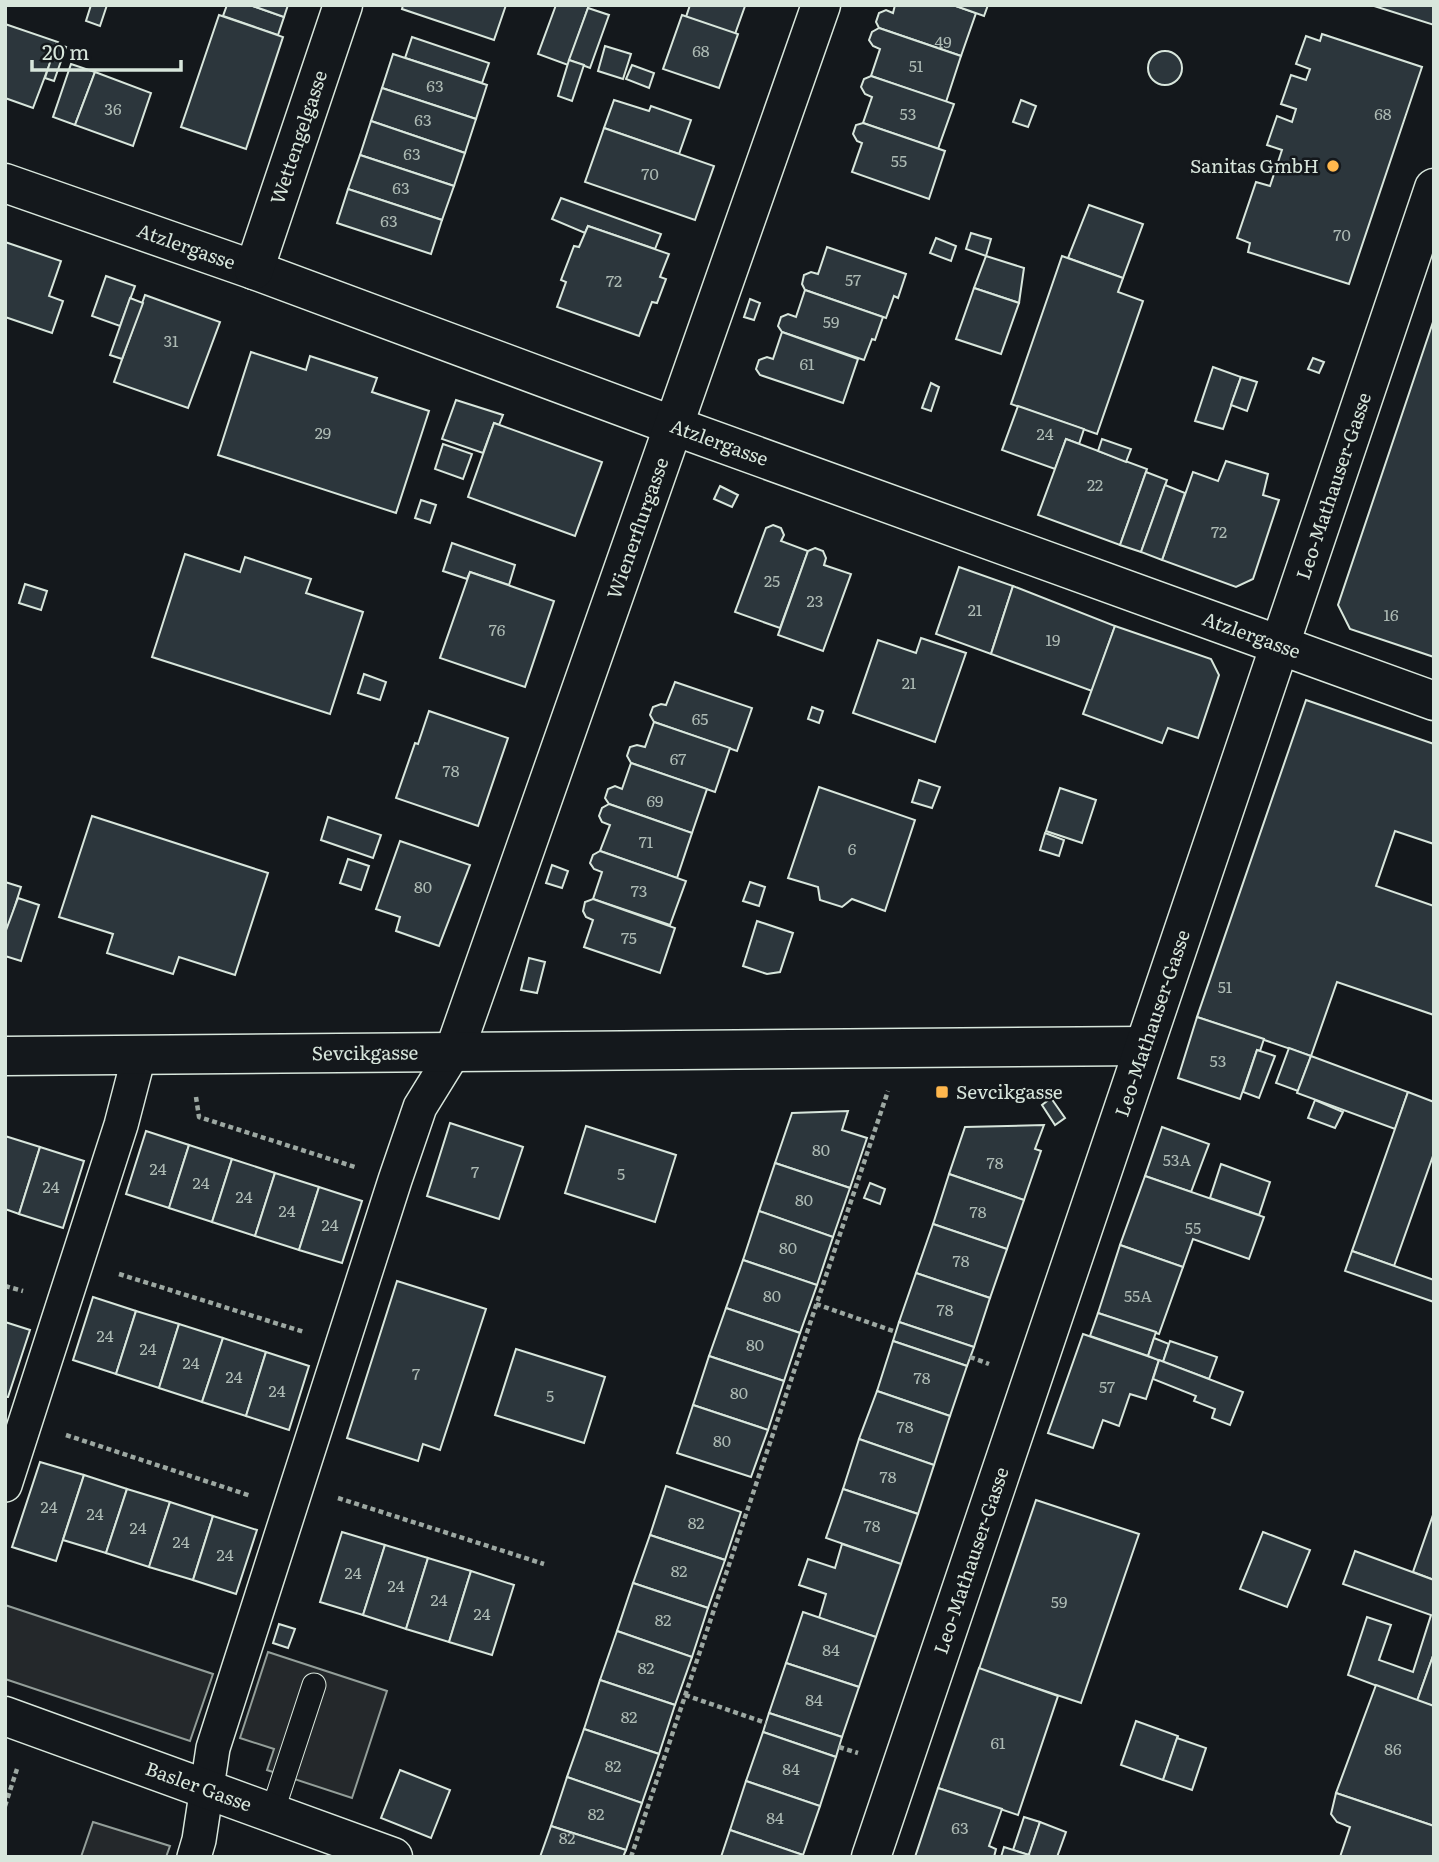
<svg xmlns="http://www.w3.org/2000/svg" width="1439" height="1862" font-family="Literata,serif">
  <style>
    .parking { fill: #24282b; stroke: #939e99; stroke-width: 2 }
    .building { fill: #2c363c; stroke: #d8e6dc; stroke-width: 2 }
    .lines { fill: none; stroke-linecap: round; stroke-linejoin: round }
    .service-casing { stroke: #d8e6dc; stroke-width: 25 }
    .pedestrian-casing { stroke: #d8e6dc; stroke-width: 36 }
    .minor-casing { stroke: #d8e6dc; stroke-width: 41 }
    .path { stroke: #9da8a2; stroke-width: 4.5; stroke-dasharray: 5 3.5; stroke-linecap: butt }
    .service { stroke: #14181c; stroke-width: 23 }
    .pedestrian { stroke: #14181c; stroke-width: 33 }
    .minor { stroke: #14181c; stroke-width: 38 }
    .poi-dot { fill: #ffb74d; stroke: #14181c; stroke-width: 2.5 }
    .labels { text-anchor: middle; stroke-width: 5; stroke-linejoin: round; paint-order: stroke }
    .number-label { font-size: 16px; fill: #adbab4 }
    .street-label { font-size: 19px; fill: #d8e6dc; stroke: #14181c }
    .poi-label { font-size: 19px; fill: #d8e6dc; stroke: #14181c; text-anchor: end }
  </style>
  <rect width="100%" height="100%" fill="#14181c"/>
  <g class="parking">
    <polygon points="5,1605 213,1674 190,1741 5,1679"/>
    <polygon points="268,1652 387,1691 352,1798 267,1770 274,1749 240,1738"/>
    <polygon points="93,1822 170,1846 166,1857 81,1857"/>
  </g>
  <g class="building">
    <polygon points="91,5 107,5 100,26 86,21"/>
    <polygon points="227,5 250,5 284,17 278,35 223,16"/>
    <polygon points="250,5 288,5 284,17"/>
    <polygon points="403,5 506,5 494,40 402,9"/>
    <polygon points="556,5 589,5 568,65 538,54"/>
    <polygon points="690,5 743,5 745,6 735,34 686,17"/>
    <polygon points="895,5 953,5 976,13 961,56 879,28 876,22 879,13 886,10 893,13"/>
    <polygon points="953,5 988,5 984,16"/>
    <polygon points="1371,5 1434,5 1434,25"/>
    <polygon points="588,8 609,15 590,68 569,60"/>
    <polygon points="219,15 283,37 246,149 181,127"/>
    <polygon points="682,15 738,34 719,88 663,69"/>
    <polygon points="5,24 58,42 33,108 5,98"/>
    <polygon points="879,28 961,56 946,102 871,76 880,49 873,46 869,40 872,32"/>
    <polygon points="1322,34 1422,67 1349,284 1248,252 1250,243 1237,238 1256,182 1270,186 1282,150 1267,145 1277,116 1292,122 1296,109 1281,104 1291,75 1306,80 1310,69 1296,64 1306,36 1320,41"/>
    <polygon points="412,37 489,63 482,83 405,58"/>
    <polygon points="56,44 66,47 54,81 45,78"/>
    <polygon points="605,46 631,54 623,79 598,71"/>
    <circle cx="1165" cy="68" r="17"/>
    <polygon points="393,54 487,85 476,119 382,88"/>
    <polygon points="569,60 584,65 572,101 558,96"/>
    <polygon points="71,64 95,72 75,125 53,117"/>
    <polygon points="632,65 654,73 649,88 626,79"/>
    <polygon points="95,72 151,93 133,146 75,125"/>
    <polygon points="871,76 954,104 938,149 863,123 872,97 865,94 861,87 864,79"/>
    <polygon points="382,88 476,119 465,153 371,121"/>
    <polygon points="614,100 649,111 651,106 691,120 679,154 604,128"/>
    <polygon points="1021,100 1036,106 1028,127 1013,122"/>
    <polygon points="371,121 465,153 454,186 360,155"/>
    <polygon points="863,123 945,151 929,199 852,172 862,143 857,141 853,134 856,125"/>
    <polygon points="604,128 714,166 695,220 585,182"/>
    <polygon points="360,155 454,186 442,220 348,189"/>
    <polygon points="348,189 442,220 431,254 337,223"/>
    <polygon points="561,198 661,234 655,249 588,226 585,233 552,219"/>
    <polygon points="1089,205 1143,224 1123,278 1068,258"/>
    <polygon points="588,226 669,254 660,277 666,279 657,303 652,302 639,336 557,307 566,282 561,280 574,246 579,247"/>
    <polygon points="971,233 991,239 986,256 966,249"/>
    <polygon points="936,238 956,246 951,261 930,253"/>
    <polygon points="5,242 61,261 49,296 63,301 52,333 5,317"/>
    <polygon points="827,247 906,274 898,298 894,296 886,318 805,290 802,284 804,275 811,272 818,274"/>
    <polygon points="986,256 1024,268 1019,303 974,288"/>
    <polygon points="1062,256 1123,278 1118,292 1143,301 1097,434 1011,404"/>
    <polygon points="106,276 135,286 120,326 92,316"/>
    <polygon points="974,288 1019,303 1001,354 956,339"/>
    <polygon points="805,290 883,317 875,340 872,339 864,360 782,332 778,326 781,317 788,314 796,317"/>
    <polygon points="145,295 220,322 188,408 114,382"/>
    <polygon points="130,298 143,303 122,359 110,355"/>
    <polygon points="750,299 760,303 754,320 744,317"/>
    <polygon points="1434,319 1434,657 1350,629 1338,605"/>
    <polygon points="782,332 858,359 843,403 760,375 756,369 759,360 767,357 773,359"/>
    <polygon points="251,352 306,370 310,356 377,378 372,392 429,411 396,513 218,455"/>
    <polygon points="1313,358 1324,362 1319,373 1308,369"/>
    <polygon points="1213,367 1241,377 1223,429 1195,421"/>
    <polygon points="1241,377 1257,382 1247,411 1231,405"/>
    <polygon points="931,383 939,387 931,411 922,408"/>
    <polygon points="456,400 503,415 499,425 494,423 483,453 442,439"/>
    <polygon points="1018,406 1084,429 1079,444 1066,439 1055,469 1002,450"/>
    <polygon points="494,423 602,462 575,536 468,497"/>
    <polygon points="1066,439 1147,469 1120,545 1038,515"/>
    <polygon points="1102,439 1131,449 1126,462 1098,451"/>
    <polygon points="443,444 472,454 463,479 435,469"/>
    <polygon points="1226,461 1268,474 1263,495 1279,500 1253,579 1236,587 1162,560 1193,472 1218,481"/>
    <polygon points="1146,472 1167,480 1141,552 1120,545"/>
    <polygon points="1165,485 1185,493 1162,560 1141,552"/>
    <polygon points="720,486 738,495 732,507 714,499"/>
    <polygon points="421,500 436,505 430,523 415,518"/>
    <polygon points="773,525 781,528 784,535 781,541 808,551 780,628 735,612 766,528"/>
    <polygon points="452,543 515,565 509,585 470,572 467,579 443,571"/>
    <polygon points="815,548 823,551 826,558 824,565 851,574 823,651 778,635 808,551"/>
    <polygon points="185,554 240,572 245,557 311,579 306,593 363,612 330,714 152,657"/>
    <polygon points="959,567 1013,586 991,654 936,634"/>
    <polygon points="470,572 554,601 525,687 440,658"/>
    <polygon points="25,584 47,591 41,610 19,603"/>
    <polygon points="1013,586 1115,626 1092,691 991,654"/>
    <polygon points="1115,626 1211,659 1219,675 1198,738 1168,728 1162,743 1083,714"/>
    <polygon points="921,638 966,653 935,742 853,713 878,640 916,653"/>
    <polygon points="364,674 386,682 380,700 358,693"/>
    <polygon points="675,682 752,708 737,751 654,722 650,715 653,707 661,704 666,705"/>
    <polygon points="1306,700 1434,744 1434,844 1395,831 1376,886 1434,906 1434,1015 1337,982 1311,1056 1197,1017"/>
    <polygon points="812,707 823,711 819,723 808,719"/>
    <polygon points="429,711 508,738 478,826 396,798 415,743 418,744"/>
    <polygon points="654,722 730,748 715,792 631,763 627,756 630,747 637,745 645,747"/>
    <polygon points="631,763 707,789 692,833 609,804 605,798 608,789 615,786 622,789"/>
    <polygon points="919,780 940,787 932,808 912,802"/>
    <polygon points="819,787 915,820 885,911 852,899 842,907 820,900 818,887 788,878"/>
    <polygon points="1060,788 1096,800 1082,843 1046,831"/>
    <polygon points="609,804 692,833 677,878 600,851 610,825 602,822 599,816 602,808"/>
    <polygon points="92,816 268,873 235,975 179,957 173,974 107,953 113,934 59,917"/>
    <polygon points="328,817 381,835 373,858 321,840"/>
    <polygon points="1045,833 1064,840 1059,856 1040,850"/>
    <polygon points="400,841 470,865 439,946 396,931 400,917 376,909"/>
    <polygon points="600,851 686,881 670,925 593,899 602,872 594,869 590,863 593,855"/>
    <polygon points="348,859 369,866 361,890 340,883"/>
    <polygon points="552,865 568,871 562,888 546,883"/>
    <polygon points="5,882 21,887 6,934 5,933"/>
    <polygon points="750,882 765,887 759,906 743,901"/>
    <polygon points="18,898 39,905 21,961 5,956 5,933"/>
    <polygon points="593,899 675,928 660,973 584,947 593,920 586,917 583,911 585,902"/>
    <polygon points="757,921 793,933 780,972 767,974 743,966"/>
    <polygon points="529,958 545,962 537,993 521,990"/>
    <polygon points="1197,1017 1264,1039 1260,1051 1257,1050 1240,1099 1178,1078"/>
    <polygon points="1289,1048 1311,1056 1298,1091 1276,1083"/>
    <polygon points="1257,1050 1275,1056 1259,1098 1243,1092"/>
    <polygon points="1311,1056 1408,1092 1395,1129 1297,1093"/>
    <polygon points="1408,1092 1434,1102 1434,1153 1394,1266 1352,1251"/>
    <polygon points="1051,1098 1065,1118 1055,1125 1042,1105"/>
    <polygon points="1315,1100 1343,1112 1335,1128 1308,1118"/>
    <polygon points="848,1111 842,1130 867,1138 850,1188 775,1163 792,1113"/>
    <polygon points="450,1123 523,1147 499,1219 427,1196"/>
    <polygon points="1044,1125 1035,1149 1041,1151 1024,1200 949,1174 965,1127"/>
    <polygon points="586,1126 676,1155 655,1222 565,1193"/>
    <polygon points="1162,1127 1209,1144 1191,1192 1145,1176"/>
    <polygon points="146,1131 189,1145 169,1208 126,1194"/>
    <polygon points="5,1136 40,1147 19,1214 5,1209"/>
    <polygon points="189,1145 232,1159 212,1222 169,1208"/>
    <polygon points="40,1147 84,1161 63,1228 19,1214"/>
    <polygon points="232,1159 275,1173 255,1236 212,1222"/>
    <polygon points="775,1163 850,1188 833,1237 759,1211"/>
    <polygon points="1221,1164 1270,1182 1259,1215 1210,1198"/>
    <polygon points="275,1173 319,1187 299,1250 255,1236"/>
    <polygon points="949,1174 1024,1200 1007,1249 933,1224"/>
    <polygon points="1145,1176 1264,1217 1249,1259 1193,1239 1183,1267 1120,1245"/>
    <polygon points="870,1183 885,1189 880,1204 864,1198"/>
    <polygon points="319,1187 362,1201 342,1263 299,1250"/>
    <polygon points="759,1211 833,1237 817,1285 743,1260"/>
    <polygon points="933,1224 1007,1249 990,1298 916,1273"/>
    <polygon points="1120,1245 1183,1267 1159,1334 1098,1313"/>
    <polygon points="1352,1251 1434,1280 1434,1302 1345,1271"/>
    <polygon points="743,1260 817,1285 800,1333 726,1308"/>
    <polygon points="916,1273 990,1298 974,1347 899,1322"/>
    <polygon points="397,1281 486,1309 440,1450 423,1444 418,1461 347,1438"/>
    <polygon points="93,1297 136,1311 116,1374 73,1360"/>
    <polygon points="726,1308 800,1333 784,1381 709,1356"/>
    <polygon points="136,1311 179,1324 159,1388 116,1374"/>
    <polygon points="1098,1313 1156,1332 1148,1356 1090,1336"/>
    <polygon points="5,1322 30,1330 8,1397 5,1397"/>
    <polygon points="899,1322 974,1347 967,1366 893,1341"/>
    <polygon points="179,1324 223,1338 202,1402 159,1388"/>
    <polygon points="1083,1334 1159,1360 1146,1399 1130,1394 1119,1426 1103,1420 1093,1448 1048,1433"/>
    <polygon points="223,1338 266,1352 246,1416 202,1402"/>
    <polygon points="1154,1338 1169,1344 1163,1362 1148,1356"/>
    <polygon points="893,1341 967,1366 950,1416 877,1391"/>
    <polygon points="1170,1341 1217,1357 1209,1379 1163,1362"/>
    <polygon points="516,1349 605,1377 584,1443 495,1415"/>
    <polygon points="266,1352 309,1366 289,1430 246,1416"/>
    <polygon points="709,1356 784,1381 768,1430 693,1405"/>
    <polygon points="1159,1360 1243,1392 1230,1425 1212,1418 1215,1409 1194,1401 1196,1396 1153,1379"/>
    <polygon points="877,1391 950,1416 934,1465 859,1439"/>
    <polygon points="693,1405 768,1430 751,1477 677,1453"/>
    <polygon points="859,1439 934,1465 918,1514 843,1489"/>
    <polygon points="40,1462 84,1475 56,1561 12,1547"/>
    <polygon points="84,1475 127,1489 106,1553 63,1540"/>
    <polygon points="666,1486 741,1512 725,1560 650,1535"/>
    <polygon points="127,1489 170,1502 149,1567 106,1553"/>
    <polygon points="843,1489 918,1514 901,1564 826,1538"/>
    <polygon points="1036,1500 1139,1534 1081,1703 979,1669"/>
    <polygon points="170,1502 213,1516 193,1580 149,1567"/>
    <polygon points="1434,1512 1434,1580 1413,1572"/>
    <polygon points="213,1516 257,1530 236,1594 193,1580"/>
    <polygon points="342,1532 385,1545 363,1615 320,1602"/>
    <polygon points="1263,1532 1310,1550 1287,1607 1240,1589"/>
    <polygon points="650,1535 725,1560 708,1608 633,1583"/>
    <polygon points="842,1544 901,1564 876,1637 819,1618 826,1594 799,1585 808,1559 835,1568"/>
    <polygon points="385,1545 428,1558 406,1629 363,1615"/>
    <polygon points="1355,1551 1434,1580 1434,1653 1417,1701 1348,1675 1367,1617 1391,1625 1379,1660 1413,1672 1431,1615 1343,1584"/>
    <polygon points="428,1558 471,1571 449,1642 406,1629"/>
    <polygon points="471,1571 514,1585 492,1655 449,1642"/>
    <polygon points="633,1583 708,1608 692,1657 617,1631"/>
    <polygon points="803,1612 876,1637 859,1687 786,1663"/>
    <polygon points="279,1624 295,1629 288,1648 273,1643"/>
    <polygon points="617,1631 692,1657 675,1705 600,1680"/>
    <polygon points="1434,1653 1434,1706 1417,1701"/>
    <polygon points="786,1663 859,1687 842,1737 769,1713"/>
    <polygon points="979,1668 1058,1696 1018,1815 938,1788"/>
    <polygon points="600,1680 675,1705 659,1754 584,1729"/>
    <polygon points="1376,1685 1434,1706 1434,1826 1336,1793"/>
    <polygon points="769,1713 842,1737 836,1757 763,1732"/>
    <polygon points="1136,1721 1178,1736 1163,1780 1121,1765"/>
    <polygon points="584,1729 659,1754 642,1803 567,1777"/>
    <polygon points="763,1732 836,1757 820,1806 746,1781"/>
    <polygon points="1177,1738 1206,1748 1192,1790 1163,1780"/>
    <polygon points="400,1770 450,1790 431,1838 381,1818"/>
    <polygon points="567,1777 642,1803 626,1850 551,1826"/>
    <polygon points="746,1781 820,1806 803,1855 730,1830"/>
    <polygon points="938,1788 1002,1809 989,1846 996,1849 994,1857 915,1857"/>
    <polygon points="1336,1793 1434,1826 1433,1857 1340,1857 1350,1827 1337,1822 1331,1814"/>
    <polygon points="1024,1817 1040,1822 1029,1855 1013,1850"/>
    <polygon points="1040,1822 1066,1832 1057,1857 1028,1857"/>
    <polygon points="551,1826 626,1850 623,1857 540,1857"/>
    <polygon points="730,1830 803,1855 803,1857 721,1857"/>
    <polygon points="1004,1847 1029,1855 1028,1857 1001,1857"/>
  </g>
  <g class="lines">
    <g class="service-casing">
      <polyline id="service" points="272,1813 314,1685"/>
    </g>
    <g class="pedestrian-casing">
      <g id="pedestrian">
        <polyline points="5,1485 121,1125 139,1056"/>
        <polyline points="194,1857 199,1840 213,1748 395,1180 420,1107 454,1052"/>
      </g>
    </g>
    <g class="minor-casing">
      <g id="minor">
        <path id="s1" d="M5,183L254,270L674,426L1434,701"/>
        <path id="s2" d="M254,270L343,5"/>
        <path id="s3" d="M454,1052L821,5"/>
        <path id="s4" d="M5,1056L1144,1046"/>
        <path id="s5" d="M5,1716L393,1857"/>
        <path id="s6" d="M871,1857L1434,188"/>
      </g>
    </g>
    <g class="path">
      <polyline points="196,1097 199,1117 355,1167"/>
      <polyline points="119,1274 304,1332"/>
      <polyline points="5,1286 23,1291"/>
      <polyline points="816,1304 896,1332"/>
      <polyline points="970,1357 989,1364"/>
      <polyline points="66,1435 251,1496"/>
      <polyline points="338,1498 544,1564"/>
      <polyline points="685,1695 766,1723"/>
      <polyline points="839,1747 858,1753"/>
      <polyline points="5,1806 17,1769"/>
      <polyline points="631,1857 888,1091"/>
    </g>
    <use href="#service" class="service"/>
    <use href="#pedestrian" class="pedestrian"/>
    <use href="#minor" class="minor"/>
  </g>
  <g class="poi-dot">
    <circle cx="1333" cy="166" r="7"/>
    <rect x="935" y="1085" width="14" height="14" rx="3.5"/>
  </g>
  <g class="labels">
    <g class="number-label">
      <text x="943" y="48">49</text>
      <text x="701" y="57">68</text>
      <text x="916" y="72">51</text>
      <text x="435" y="92">63</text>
      <text x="113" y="115">36</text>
      <text x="908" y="120">53</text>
      <text x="1383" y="120">68</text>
      <text x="423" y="126">63</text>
      <text x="412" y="160">63</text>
      <text x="899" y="167">55</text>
      <text x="650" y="180">70</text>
      <text x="401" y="194">63</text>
      <text x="389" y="227">63</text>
      <text x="1342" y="241">70</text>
      <text x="853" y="286">57</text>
      <text x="614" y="287">72</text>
      <text x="831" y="328">59</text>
      <text x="171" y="347">31</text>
      <text x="807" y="370">61</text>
      <text x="323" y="439">29</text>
      <text x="1045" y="440">24</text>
      <text x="1095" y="491">22</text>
      <text x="1219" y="538">72</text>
      <text x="772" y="587">25</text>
      <text x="815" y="607">23</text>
      <text x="975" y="616">21</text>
      <text x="1391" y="621">16</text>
      <text x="497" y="636">76</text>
      <text x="1053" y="646">19</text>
      <text x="909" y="689">21</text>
      <text x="700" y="725">65</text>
      <text x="678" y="765">67</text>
      <text x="451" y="777">78</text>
      <text x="655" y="807">69</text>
      <text x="646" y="848">71</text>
      <text x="852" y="855">6</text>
      <text x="423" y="893">80</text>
      <text x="639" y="897">73</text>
      <text x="629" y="944">75</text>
      <text x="1225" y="993">51</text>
      <text x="1218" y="1067">53</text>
      <text x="821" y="1156">80</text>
      <text x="1177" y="1166">53A</text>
      <text x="995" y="1169">78</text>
      <text x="158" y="1175">24</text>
      <text x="475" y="1178">7</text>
      <text x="621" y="1180">5</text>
      <text x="201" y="1189">24</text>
      <text x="51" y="1193">24</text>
      <text x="244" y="1203">24</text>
      <text x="804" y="1206">80</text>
      <text x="287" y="1217">24</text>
      <text x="978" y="1218">78</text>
      <text x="330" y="1231">24</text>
      <text x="1193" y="1234">55</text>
      <text x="788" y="1254">80</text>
      <text x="961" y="1267">78</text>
      <text x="772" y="1302">80</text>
      <text x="1138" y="1302">55A</text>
      <text x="945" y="1316">78</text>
      <text x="105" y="1342">24</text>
      <text x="755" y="1351">80</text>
      <text x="148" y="1355">24</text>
      <text x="191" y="1369">24</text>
      <text x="416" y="1380">7</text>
      <text x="234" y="1383">24</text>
      <text x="922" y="1384">78</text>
      <text x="1107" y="1393">57</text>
      <text x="277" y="1397">24</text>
      <text x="739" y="1399">80</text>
      <text x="550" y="1402">5</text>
      <text x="905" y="1433">78</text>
      <text x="722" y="1447">80</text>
      <text x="888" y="1483">78</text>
      <text x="49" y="1513">24</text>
      <text x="95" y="1520">24</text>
      <text x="696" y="1529">82</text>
      <text x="872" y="1532">78</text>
      <text x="138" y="1534">24</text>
      <text x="181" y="1548">24</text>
      <text x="225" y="1561">24</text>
      <text x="679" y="1577">82</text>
      <text x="353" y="1579">24</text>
      <text x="396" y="1592">24</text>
      <text x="439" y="1606">24</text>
      <text x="1059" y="1608">59</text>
      <text x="482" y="1620">24</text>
      <text x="663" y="1626">82</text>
      <text x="831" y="1656">84</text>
      <text x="646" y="1674">82</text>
      <text x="814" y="1706">84</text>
      <text x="629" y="1723">82</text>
      <text x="998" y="1749">61</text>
      <text x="1393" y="1755">86</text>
      <text x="613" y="1772">82</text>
      <text x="791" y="1775">84</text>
      <text x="596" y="1820">82</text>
      <text x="775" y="1824">84</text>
      <text x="960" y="1834">63</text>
      <text x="567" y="1844">82</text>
    </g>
    <g class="street-label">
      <text dy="7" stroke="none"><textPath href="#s2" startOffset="140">Wettengelgasse</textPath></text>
      <text dy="7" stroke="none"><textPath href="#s1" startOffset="192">Atzlergasse</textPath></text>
      <text dy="7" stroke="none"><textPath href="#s1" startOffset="760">Atzlergasse</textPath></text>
      <text dy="7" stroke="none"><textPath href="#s6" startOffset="1447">Leo-Mathauser-Gasse</textPath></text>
      <text dy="7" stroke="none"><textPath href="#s3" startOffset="555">Wienerflurgasse</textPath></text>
      <text dy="7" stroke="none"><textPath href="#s1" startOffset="1326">Atzlergasse</textPath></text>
      <text dy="7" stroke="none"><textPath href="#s6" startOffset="880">Leo-Mathauser-Gasse</textPath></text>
      <text dy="7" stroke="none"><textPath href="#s4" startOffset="360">Sevcikgasse</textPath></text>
      <text dy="7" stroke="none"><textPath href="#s6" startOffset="313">Leo-Mathauser-Gasse</textPath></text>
      <text dy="7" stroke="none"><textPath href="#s5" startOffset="206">Basler Gasse</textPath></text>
    </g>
    <g class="poi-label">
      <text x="1319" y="173">Sanitas GmbH</text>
      <text x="956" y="1099" text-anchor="start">Sevcikgasse</text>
    </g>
  </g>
  <rect width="1439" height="1862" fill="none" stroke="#d8e6dc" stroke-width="14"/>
  <path d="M32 60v10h149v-10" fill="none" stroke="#d8e6dc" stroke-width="3.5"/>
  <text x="42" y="60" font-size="21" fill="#d8e6dc" stroke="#14181c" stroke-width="5" paint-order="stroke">20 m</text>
</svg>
